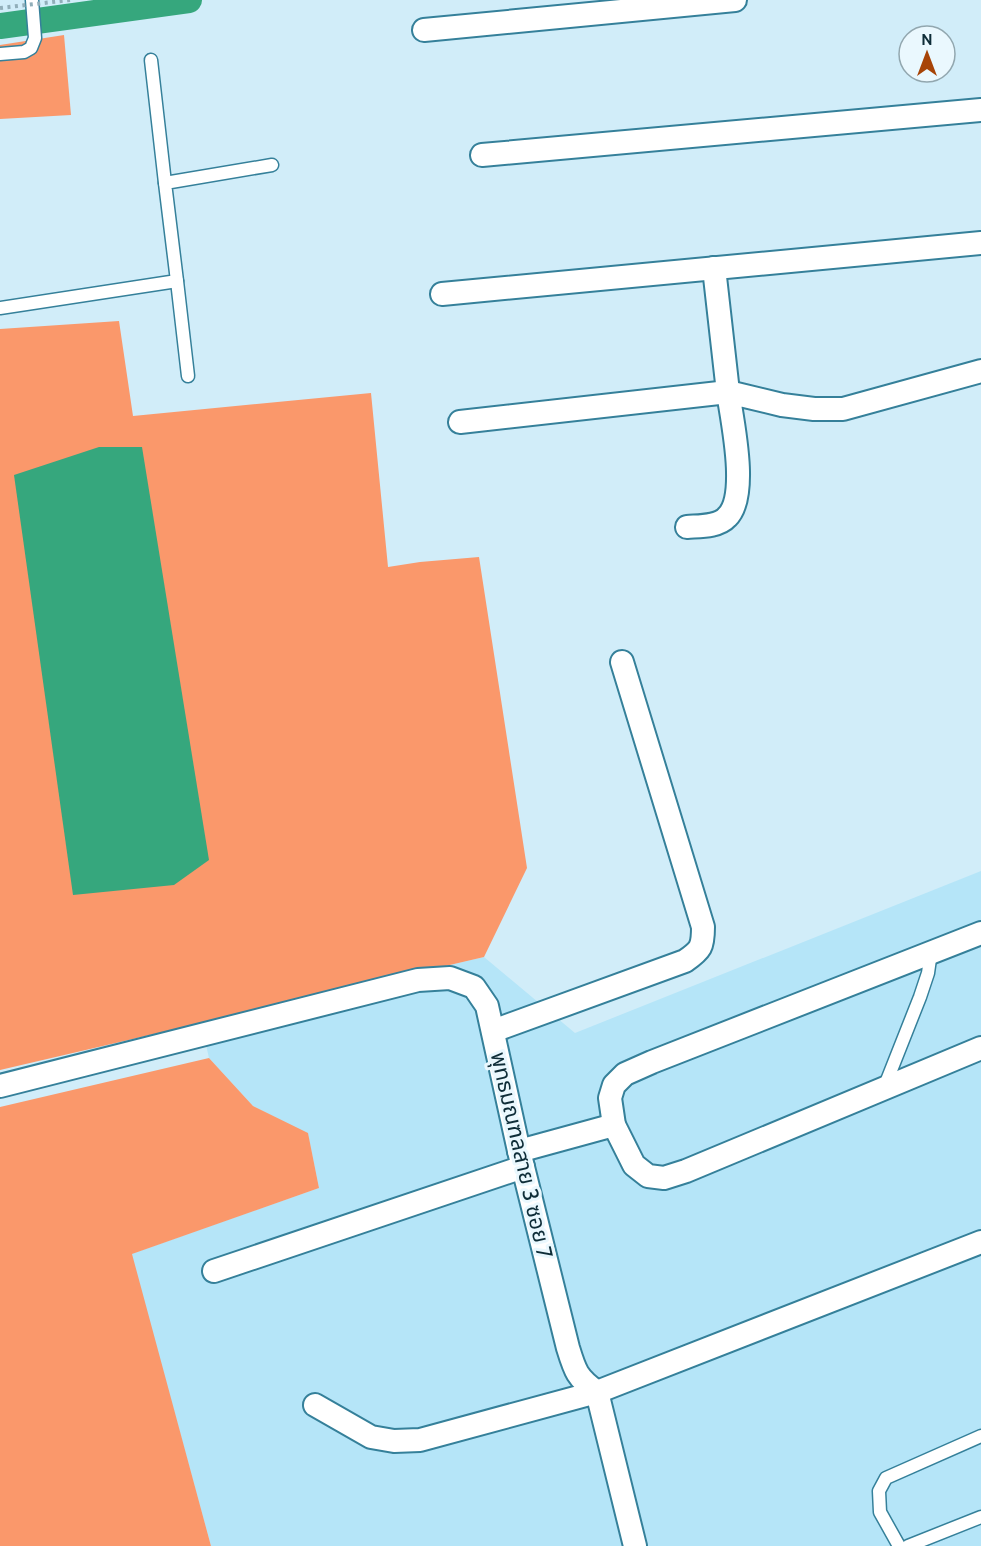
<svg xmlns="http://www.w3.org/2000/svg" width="981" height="1546" font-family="Cabin,'Noto Sans Thai',sans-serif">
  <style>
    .built { fill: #b5e5f8 }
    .green { fill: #fa986b }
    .water { fill: #36a77d }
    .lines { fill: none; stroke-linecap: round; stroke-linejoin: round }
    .canal { stroke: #36a77d; stroke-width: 26 }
    .service-casing { stroke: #35809a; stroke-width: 15 }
    .minor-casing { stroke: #35809a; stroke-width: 26 }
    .service { stroke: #fff; stroke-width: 12 }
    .minor { stroke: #fff; stroke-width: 22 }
    .path-bridge { stroke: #91aeb9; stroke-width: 4; stroke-dasharray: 3 4.5; stroke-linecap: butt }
    .labels { text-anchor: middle; stroke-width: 6; stroke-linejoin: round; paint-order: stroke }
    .street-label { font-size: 22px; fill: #0e2d38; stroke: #eaf8fe }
  </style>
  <rect width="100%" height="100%" fill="#d1edf9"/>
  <polygon class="built" points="981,871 981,1546 211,1546 131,1254 319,1188 308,1134 253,1106 209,1058 201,1023 484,957 575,1033"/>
  <g class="green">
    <polygon points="64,35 71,115 0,119 0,45"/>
    <polygon points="119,321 133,416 371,393 388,567 420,562 479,557 527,868 484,957 0,1070 0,329"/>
    <polygon points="209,1058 253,1106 308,1133 319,1188 132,1254 211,1546 0,1546 0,1107"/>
  </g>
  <polygon class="water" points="99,447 142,447 209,860 174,885 73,895 14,475"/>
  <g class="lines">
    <polyline class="canal" points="0,26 189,0"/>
    <g class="service-casing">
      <g id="service">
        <polyline points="0,54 24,52 31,48 35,38 32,0"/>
        <polyline points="151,60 165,183"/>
        <polyline points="177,281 188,376"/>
        <polyline points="0,308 177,281 165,183 272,165"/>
        <polyline points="884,1088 920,997 928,973 931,952"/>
        <polyline points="899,1546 880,1512 879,1491 886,1478 981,1436"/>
        <polyline points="908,1546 981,1517"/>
      </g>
    </g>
    <g class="minor-casing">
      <g id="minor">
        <polyline points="424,30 735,0"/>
        <polyline points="482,155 981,110"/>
        <polyline points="442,294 981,243"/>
        <polyline points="460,422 728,392 714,268"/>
        <path d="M687,527C699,526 718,527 727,517C749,496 732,420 728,392L782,405L814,409H843L981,371"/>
        <polyline points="981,933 652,1062 625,1074 614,1085 610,1098 614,1125 634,1165 648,1176 664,1178 686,1171 981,1048"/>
        <path d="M493,1031L685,961C701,950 703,947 703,927L622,662"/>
        <path d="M0,1086L418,980L450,978L474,987L487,1006L519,1151L568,1348C575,1371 577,1378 597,1392L981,1242"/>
        <polyline points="519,1151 614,1125"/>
        <polyline points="214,1271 523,1167"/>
        <polyline points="315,1405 371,1437 394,1441 420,1440 597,1392 635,1546"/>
      </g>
    </g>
    <use href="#service" class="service"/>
    <use href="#minor" class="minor"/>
    <polyline class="path-bridge" points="0,8 70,0"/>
  </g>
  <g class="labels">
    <g class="street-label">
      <text transform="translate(522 1155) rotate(77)" y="8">พุทธมณฑลสาย 3 ซอย 7</text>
    </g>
  </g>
  <g transform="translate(927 54)"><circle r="28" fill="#eaf8fe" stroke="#92a7af" stroke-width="1.5"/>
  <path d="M0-4.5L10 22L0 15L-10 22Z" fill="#a74407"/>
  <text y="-9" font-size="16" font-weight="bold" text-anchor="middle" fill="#0e2d38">N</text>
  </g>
</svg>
